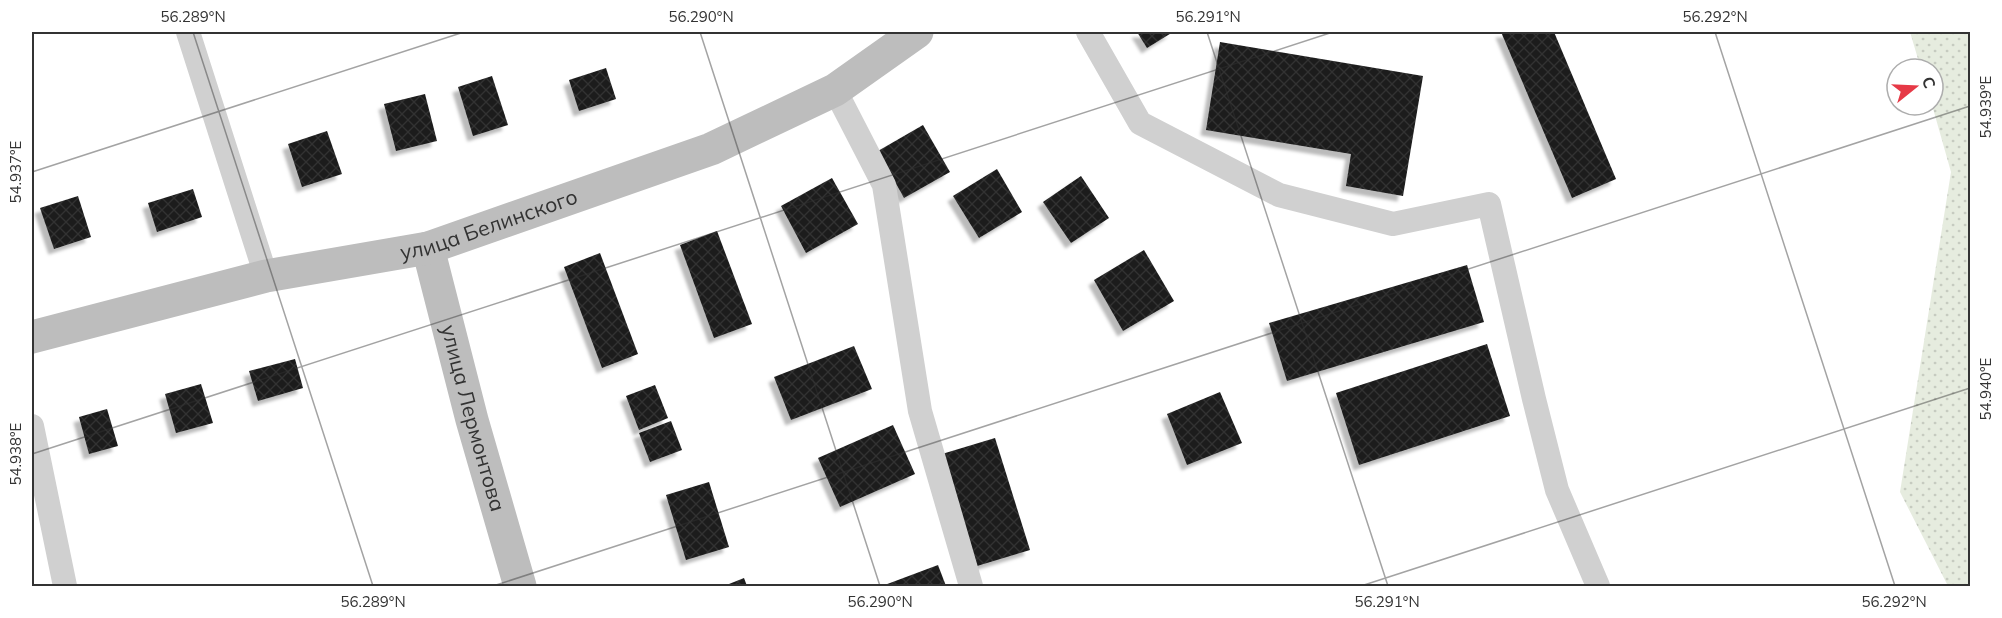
<svg xmlns="http://www.w3.org/2000/svg" width="2002" height="618" font-family="Mulish,sans-serif">
  <style>
    .grass { fill: url(#grass-dots) }
    .building { fill: url(#building-cross-hatch); filter: url(#shadow) }
    .lines { fill: none; stroke-linecap: round; stroke-linejoin: round }
    .street { stroke: #d0d0d0; stroke-width: 24 }
    .secondary { stroke: #bdbdbd; stroke-width: 33 }
    .ticks { fill: none; stroke: #333; stroke-width: 1.5; stroke-opacity: 0.45 }
    .labels { text-anchor: middle; stroke-width: 6; stroke-linejoin: round; paint-order: stroke }
    .street-label { font-size: 21px; fill: #333; stroke: #fff }
    .neatline { fill: none; stroke: #333; stroke-width: 2 }
    .ticks-label { font-size: 15px; text-anchor: middle; fill: #333 }
  </style>
  <defs>
    <pattern id="grass-dots" width="8" height="8" patternUnits="userSpaceOnUse" patternTransform="scale(1.5)"><rect width="8" height="8" fill="#e6ecdf"/><path d="M2 2h.1M6 6h.1" fill="none" stroke="#c6cbc0" stroke-width="1.8" stroke-linecap="round"/></pattern>
    <pattern id="building-cross-hatch" width="8" height="8" patternUnits="userSpaceOnUse" patternTransform="scale(1.5)"><rect width="8" height="8" fill="#1a1a1a"/><path d="M0 0l8 8M0 8l8-8" fill="none" stroke="#333"/></pattern>
    <filter id="shadow"><feDropShadow dx="-5.5" dy="5.5" stdDeviation="1.5" flood-color="#0004"/></filter>
  </defs>
  <rect width="100%" height="100%" fill="#fff"/>
  <polygon class="grass" points="1910,32 1970,32 1970,586 1948,586 1900,492 1951,172 1932,105 1933,105 1933,69 1921,69"/>
  <g class="building">
    <polygon points="1137,32 1173,32 1147,48"/>
    <polygon points="1501,32 1554,32 1616,179 1572,198"/>
    <polygon points="1220,42 1423,76 1403,196 1346,186 1351,154 1206,130"/>
    <polygon points="606,68 616,99 579,111 569,80"/>
    <polygon points="492,76 508,125 473,136 458,87"/>
    <polygon points="425,94 437,141 396,151 384,104"/>
    <polygon points="923,125 950,172 904,198 878,151"/>
    <polygon points="327,131 342,174 302,187 288,144"/>
    <polygon points="997,169 1022,212 979,238 953,196"/>
    <polygon points="1081,176 1109,218 1071,243 1043,202"/>
    <polygon points="832,178 858,224 806,253 781,206"/>
    <polygon points="193,189 202,217 157,232 148,203"/>
    <polygon points="78,196 91,237 54,249 40,208"/>
    <polygon points="717,231 752,324 714,338 680,245"/>
    <polygon points="1144,250 1174,301 1123,331 1094,280"/>
    <polygon points="600,253 638,354 602,368 564,267"/>
    <polygon points="1467,265 1484,322 1287,381 1269,323"/>
    <polygon points="1487,344 1510,416 1359,465 1336,393"/>
    <polygon points="854,346 872,389 791,420 774,377"/>
    <polygon points="295,359 303,388 258,401 249,371"/>
    <polygon points="201,384 213,423 176,433 165,394"/>
    <polygon points="655,385 668,418 639,430 626,396"/>
    <polygon points="1220,392 1242,443 1187,465 1167,414"/>
    <polygon points="107,409 118,446 89,454 79,417"/>
    <polygon points="671,421 682,450 650,462 639,433"/>
    <polygon points="893,425 915,474 840,507 818,458"/>
    <polygon points="995,438 1030,550 977,566 942,454"/>
    <polygon points="709,482 729,547 686,560 666,495"/>
    <polygon points="938,565 946,586 882,586"/>
    <polygon points="744,578 747,586 724,586"/>
  </g>
  <g class="lines">
    <g class="street">
      <polyline points="188,32 266,276"/>
      <polyline points="1088,32 1140,123 1279,195 1393,224 1489,204 1534,399 1557,490 1598,586"/>
      <polyline points="835,90 884,185 920,411 971,586"/>
      <polyline points="32,426 65,586"/>
    </g>
    <g class="secondary">
      <path id="s1" d="M428,248L472,420L520,586"/>
      <path id="s2" d="M32,337L266,276L428,248L711,149L835,90L917,32"/>
    </g>
  </g>
  <path class="ticks" d="M193,32L373,586M700,32L880,586M1207,32L1388,586M1715,32L1895,586M32,172L464,32M32,454L1333,32M493,586L1970,106M1361,586L1970,388"/>
  <g class="labels">
    <g class="street-label">
      <text dy="7" stroke="none"><textPath href="#s2" startOffset="471">улица Белинского</textPath></text>
      <text dy="7" stroke="none"><textPath href="#s1" startOffset="176">улица Лермонтова</textPath></text>
    </g>
  </g>
  <rect width="2002" height="618" fill="none" stroke="#ffffff" stroke-width="66"/>
  <g transform="translate(1915 87) rotate(72)"><circle r="28" fill="#ffffff" stroke="#adadad" stroke-width="1.5"/>
  <path d="M0-4.5L10 22L0 15L-10 22Z" fill="#e63946"/>
  <text y="-9" font-size="16" font-weight="bold" text-anchor="middle" fill="#333333">С</text>
  </g>
  <rect x="33" y="33" width="1936" height="552" class="neatline"/>
  <g class="ticks-label">
    <text x="193" y="22">56.289°N</text>
    <text x="701" y="22">56.290°N</text>
    <text x="1208" y="22">56.291°N</text>
    <text x="1715" y="22">56.292°N</text>
    <text transform="translate(1986 107) rotate(-90)" y="5">54.939°E</text>
    <text transform="translate(16 172) rotate(-90)" y="5">54.937°E</text>
    <text transform="translate(1986 389) rotate(-90)" y="5">54.940°E</text>
    <text transform="translate(16 454) rotate(-90)" y="5">54.938°E</text>
    <text x="373" y="607">56.289°N</text>
    <text x="880" y="607">56.290°N</text>
    <text x="1387" y="607">56.291°N</text>
    <text x="1894" y="607">56.292°N</text>
  </g>
</svg>
